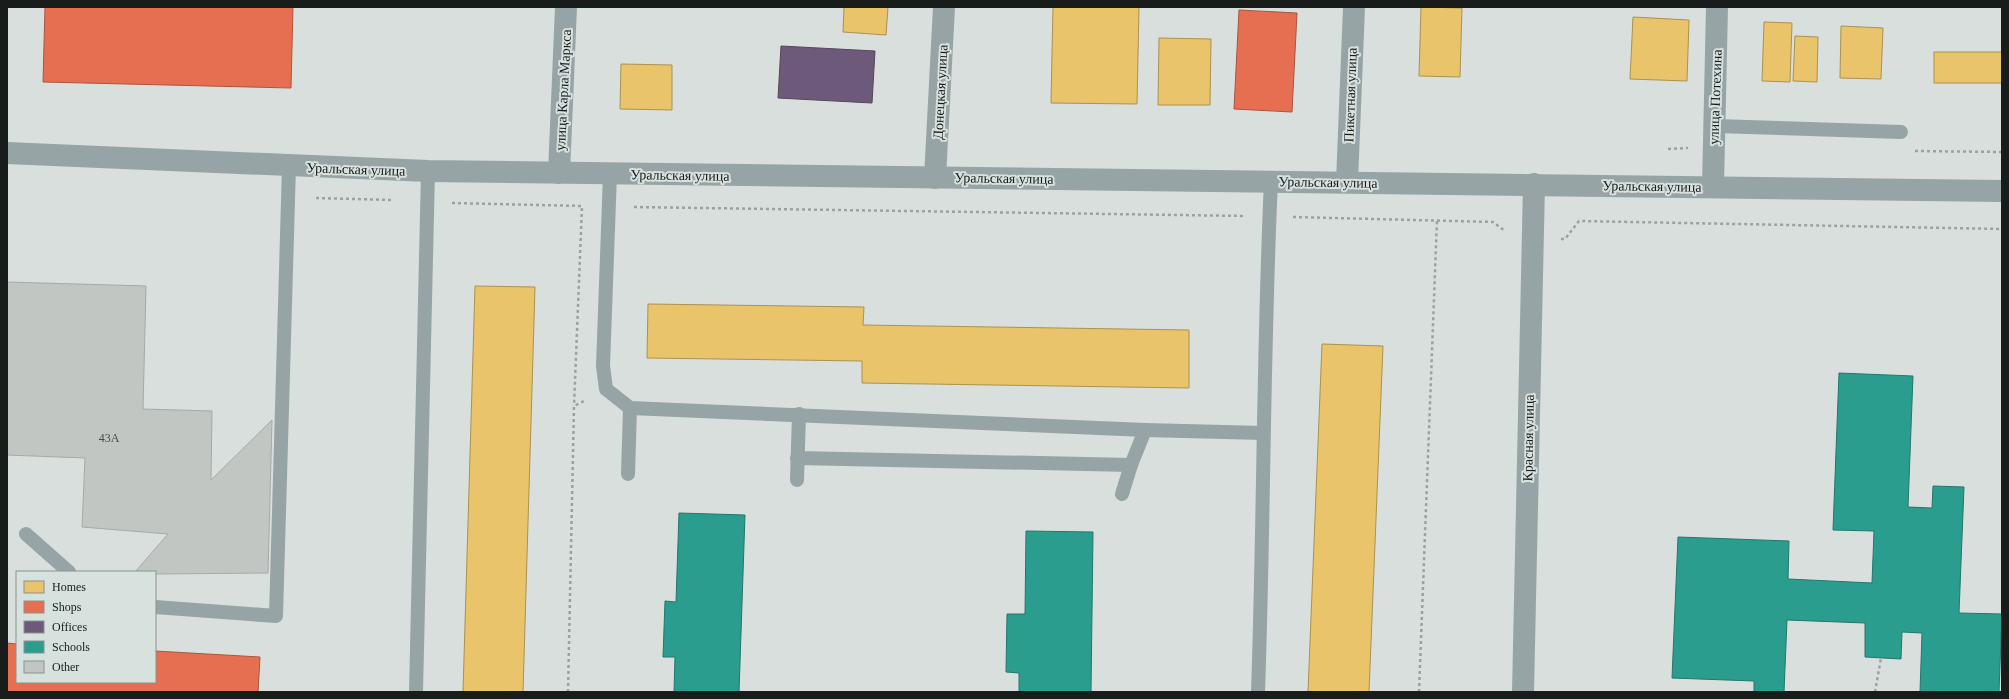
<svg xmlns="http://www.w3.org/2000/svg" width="2009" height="699" font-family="Georgia,serif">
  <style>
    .homes { fill: #e9c46a; stroke: #aa9252 }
    .shops { fill: #e76f51; stroke: #a95641 }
    .offices { fill: #6d597a; stroke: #54475e }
    .schools { fill: #2a9d8f; stroke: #25766c }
    .building { fill: #c2c6c3; stroke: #a6a9a7 }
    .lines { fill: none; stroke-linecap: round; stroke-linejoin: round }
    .path { stroke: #99a3a2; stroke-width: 2.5; stroke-dasharray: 3 3; stroke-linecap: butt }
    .service { stroke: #97a4a5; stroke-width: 14 }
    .minor { stroke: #97a4a5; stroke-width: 22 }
    .tertiary { stroke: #97a4a5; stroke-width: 22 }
    .labels { text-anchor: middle; stroke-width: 4; stroke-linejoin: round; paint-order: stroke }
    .number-label { font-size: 12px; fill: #444847 }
    .street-label { font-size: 14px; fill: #181c1b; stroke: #d7e1dd }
  </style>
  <rect width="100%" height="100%" fill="#d9dfdc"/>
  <g class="homes">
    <polygon points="844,7 888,7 886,35 843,32"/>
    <polygon points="1053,7 1139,7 1137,104 1051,103"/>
    <polygon points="1421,7 1462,8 1460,77 1419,76"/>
    <polygon points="1633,17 1689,20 1687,81 1630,79"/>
    <polygon points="1764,22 1792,23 1790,82 1762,81"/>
    <polygon points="1841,26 1883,28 1881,79 1840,78"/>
    <polygon points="1795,36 1818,37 1817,82 1793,81"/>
    <polygon points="1159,38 1211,39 1210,105 1158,105"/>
    <rect x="1934" y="52" width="68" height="31"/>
    <polygon points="621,64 672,65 672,110 620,109"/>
    <polygon points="475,286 535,287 523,692 463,692"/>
    <polygon points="648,304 864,307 863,325 1189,330 1189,388 862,383 862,361 647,358"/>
    <polygon points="1322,344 1383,346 1369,692 1308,692"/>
  </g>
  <g class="shops">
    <polygon points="45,7 293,7 291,88 43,82"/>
    <polygon points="1239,10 1297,13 1292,112 1234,109"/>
    <polygon points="7,643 17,644 17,682 155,682 155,651 260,657 258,692 7,692"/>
  </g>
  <polygon class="offices" points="781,46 875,51 872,103 778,98"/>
  <g class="schools">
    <polygon points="1839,373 1913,376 1908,507 1932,508 1933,486 1964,487 1959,613 2002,614 1999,692 1920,692 1922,633 1902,632 1901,659 1865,657 1865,623 1787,620 1784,692 1754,692 1754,681 1672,678 1678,537 1789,541 1788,579 1872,583 1874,531 1833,530"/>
    <polygon points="679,513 745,515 739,692 674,692 675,657 663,657 665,601 676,602"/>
    <polygon points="1026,531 1093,532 1091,692 1019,692 1019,673 1006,672 1007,614 1025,614"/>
  </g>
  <polygon class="building" points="7,282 146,286 143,409 212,411 211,480 272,420 268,573 155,574 155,572 135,572 168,534 82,527 85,458 7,455"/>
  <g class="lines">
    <g class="path">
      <polyline points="1668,149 1688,148"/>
      <polyline points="1915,151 2002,152"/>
      <polyline points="316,198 392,200"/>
      <polyline points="452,203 582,206 574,406"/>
      <polyline points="634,207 1246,216"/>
      <polyline points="1293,217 1493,222 1505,231"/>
      <polyline points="1561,239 1565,239 1579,221 2002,229"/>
      <polyline points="568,692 574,406 586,400"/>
      <polyline points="1419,692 1437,220"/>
      <polyline points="1875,692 1881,658"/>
    </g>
    <g class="service">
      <polyline points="1715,126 1901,132"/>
      <polyline points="610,174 603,366 606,389 630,408 1145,430 1263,433"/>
      <polyline points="797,458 1131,465"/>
      <polyline points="628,474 630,408"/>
      <polyline points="797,480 799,414"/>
      <polyline points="1122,494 1131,465 1145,430"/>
      <polyline points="26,534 69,572"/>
      <polyline points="155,607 276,616 289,166"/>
      <polyline points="416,692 428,171"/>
      <path d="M1258,692C1264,522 1263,351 1271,181"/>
    </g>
    <g class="minor">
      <polyline points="559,173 566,7"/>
      <polyline points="935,178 944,7"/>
      <polyline points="1347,182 1354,7"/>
      <polyline points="1713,186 1717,7"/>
      <polyline points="1523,692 1534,184"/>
    </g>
    <polyline class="tertiary" points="7,153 428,171 2002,191"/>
  </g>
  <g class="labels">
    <g class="number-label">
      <text x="109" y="442">43А</text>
    </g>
    <g class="street-label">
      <text transform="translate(563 90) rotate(-87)" y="5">улица Карла Маркса</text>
      <text transform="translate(940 92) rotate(-87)" y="5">Донецкая улица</text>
      <text transform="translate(1350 95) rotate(-88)" y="5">Пикетная улица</text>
      <text transform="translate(1715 97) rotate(-88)" y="5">улица Потехина</text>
      <text transform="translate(356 169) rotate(2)" y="5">Уральская улица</text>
      <text transform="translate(680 175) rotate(1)" y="5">Уральская улица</text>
      <text transform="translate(1004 178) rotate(1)" y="5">Уральская улица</text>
      <text transform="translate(1328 182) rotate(1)" y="5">Уральская улица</text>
      <text transform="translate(1652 186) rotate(1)" y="5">Уральская улица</text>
      <text transform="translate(1528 438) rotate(-89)" y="5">Красная улица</text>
    </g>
  </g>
  <rect width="2009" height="699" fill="none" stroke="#181c1b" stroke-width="16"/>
  <rect x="16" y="571" width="140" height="112" fill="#d7e1dd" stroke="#8b928f"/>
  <rect x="24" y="581" width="20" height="12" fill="#e9c46a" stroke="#8b928f"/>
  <text x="52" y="591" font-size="12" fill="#181c1b">Homes</text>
  <rect x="24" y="601" width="20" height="12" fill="#e76f51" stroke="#8b928f"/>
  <text x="52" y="611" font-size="12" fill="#181c1b">Shops</text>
  <rect x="24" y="621" width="20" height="12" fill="#6d597a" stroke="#8b928f"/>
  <text x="52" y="631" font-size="12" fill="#181c1b">Offices</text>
  <rect x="24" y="641" width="20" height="12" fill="#2a9d8f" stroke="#8b928f"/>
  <text x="52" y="651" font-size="12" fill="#181c1b">Schools</text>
  <rect x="24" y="661" width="20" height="12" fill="#c2c6c3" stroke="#8b928f"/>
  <text x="52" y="671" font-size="12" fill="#181c1b">Other</text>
</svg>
